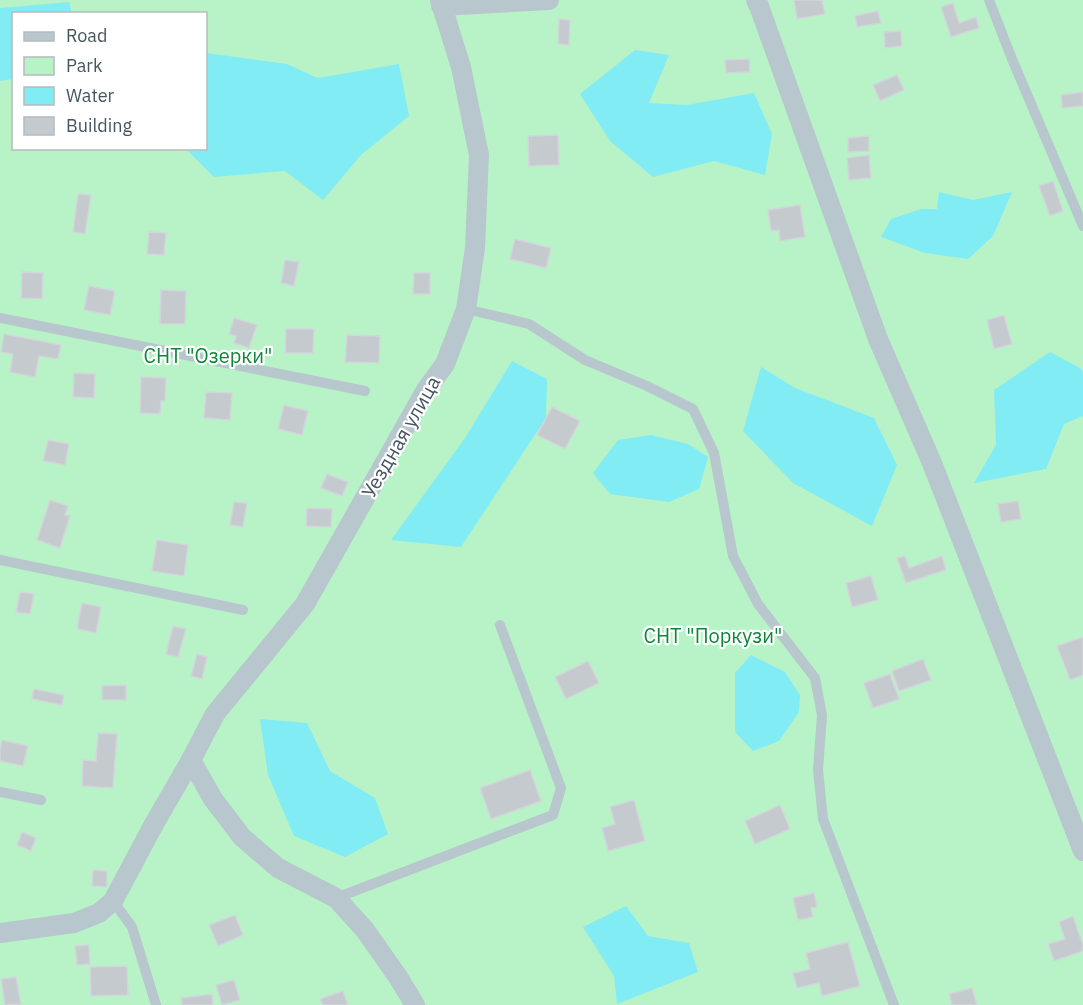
<svg xmlns="http://www.w3.org/2000/svg" width="1083" height="1005" font-family="'IBM Plex Sans',sans-serif">
  <style>
    .green { fill: #b8f3c7; fill-rule: evenodd }
    .water { fill: #81ecf4 }
    .building { fill: #c5cacf; stroke: #d2d6db; stroke-width: 1.5 }
    .lines { fill: none; stroke-linecap: round; stroke-linejoin: round }
    .service { stroke: #b8c6cd; stroke-width: 10 }
    .minor { stroke: #b8c6cd; stroke-width: 20 }
    .labels { text-anchor: middle; stroke-width: 4.5; stroke-linejoin: round; paint-order: stroke }
    .park-label { font-size: 20px; fill: #0e863a; stroke: #fff }
    .street-label { font-size: 20px; fill: #45555e; stroke: #fff }
  </style>
  <rect width="100%" height="100%" fill="#f1eeef"/>
  <path class="green" d="M0,0H1083V1005H0ZM14,14H206V148H14Z"/>
  <g class="water">
    <polygon points="69,2 72,13 14,14 13,79 0,81 0,8"/>
    <polygon points="635,50 669,55 649,103 687,105 754,93 772,134 765,175 714,161 653,177 610,141 580,94"/>
    <polygon points="206,53 287,64 318,78 399,64 409,116 361,155 323,200 285,171 214,177 186,149 206,148"/>
    <polygon points="939,192 973,200 1012,192 993,236 968,259 925,253 881,237 891,219 921,209 937,209"/>
    <polygon points="1050,352 1080,368 1083,372 1083,416 1064,424 1046,469 974,483 996,445 994,390"/>
    <polygon points="512,361 547,379 546,418 461,547 391,540 465,438"/>
    <polygon points="761,367 795,388 874,418 897,465 872,526 793,483 743,431"/>
    <polygon points="651,435 688,444 708,457 699,489 669,502 610,494 593,473 618,440"/>
    <polygon points="751,655 785,672 800,695 799,712 779,741 753,751 735,732 735,673"/>
    <polygon points="260,719 307,723 330,771 375,798 388,834 345,857 294,836 268,775"/>
    <polygon points="626,906 648,936 689,943 698,972 617,1004 614,976 583,927"/>
  </g>
  <g class="building">
    <polygon points="794,0 822,0 825,14 797,19"/>
    <polygon points="953,3 959,23 976,17 979,28 951,37 941,7"/>
    <polygon points="878,11 881,23 857,27 855,16"/>
    <polygon points="559,19 570,20 569,45 558,44"/>
    <polygon points="901,31 902,46 885,48 884,32"/>
    <polygon points="749,59 750,72 726,73 725,60"/>
    <polygon points="897,75 904,90 880,101 873,85"/>
    <polygon points="1083,92 1083,106 1062,108 1061,95"/>
    <polygon points="558,135 559,165 529,166 528,136"/>
    <polygon points="869,136 869,151 848,152 848,138"/>
    <polygon points="869,155 871,178 849,180 847,158"/>
    <polygon points="1053,181 1063,211 1050,216 1039,186"/>
    <polygon points="78,194 91,195 85,234 73,232"/>
    <polygon points="800,205 805,237 780,241 779,230 771,231 768,210"/>
    <polygon points="149,232 166,233 164,255 147,254"/>
    <polygon points="515,239 551,248 546,268 510,259"/>
    <polygon points="285,260 299,262 294,286 281,283"/>
    <polygon points="22,272 43,273 42,299 21,298"/>
    <polygon points="414,273 430,273 430,294 413,294"/>
    <polygon points="89,286 115,291 110,315 84,310"/>
    <polygon points="161,290 186,291 185,324 160,324"/>
    <polygon points="1004,315 1012,344 994,349 987,320"/>
    <polygon points="234,318 257,325 249,348 234,343 236,336 229,334"/>
    <polygon points="286,329 314,329 313,353 285,353"/>
    <polygon points="4,334 61,345 58,359 39,356 35,377 10,372 13,354 1,352"/>
    <polygon points="347,335 380,336 379,363 345,362"/>
    <polygon points="74,373 95,374 94,398 73,397"/>
    <polygon points="141,377 166,378 165,401 161,401 160,414 140,413"/>
    <polygon points="206,392 232,393 230,420 204,418"/>
    <polygon points="284,405 308,411 302,435 278,429"/>
    <polygon points="552,407 580,421 565,449 537,435"/>
    <polygon points="48,440 69,444 65,465 43,461"/>
    <polygon points="327,474 348,482 342,496 321,488"/>
    <polygon points="50,500 68,506 65,515 70,516 60,548 37,540"/>
    <polygon points="1018,501 1021,519 1001,522 998,504"/>
    <polygon points="234,502 247,503 243,527 230,525"/>
    <polygon points="307,508 332,509 331,527 306,526"/>
    <polygon points="157,540 188,545 184,576 152,571"/>
    <polygon points="905,556 909,568 942,556 946,570 906,583 897,558"/>
    <polygon points="871,576 878,600 852,607 846,583"/>
    <polygon points="20,592 34,594 30,614 16,612"/>
    <polygon points="82,603 101,607 96,633 77,629"/>
    <polygon points="173,626 186,629 178,657 166,654"/>
    <polygon points="1083,637 1083,675 1070,680 1057,646"/>
    <polygon points="197,654 207,657 202,679 191,676"/>
    <polygon points="923,659 931,680 899,691 892,671"/>
    <polygon points="588,661 599,683 566,699 555,677"/>
    <polygon points="890,674 899,699 873,708 864,683"/>
    <polygon points="126,685 126,700 102,700 102,686"/>
    <polygon points="34,689 64,695 62,705 32,699"/>
    <polygon points="98,733 117,734 113,788 82,786 83,760 96,761"/>
    <polygon points="2,740 28,746 23,766 0,761 0,750"/>
    <polygon points="530,770 541,801 491,819 480,788"/>
    <polygon points="634,800 645,841 608,851 602,828 615,824 610,807"/>
    <polygon points="780,805 790,829 755,844 745,821"/>
    <polygon points="22,832 36,838 31,851 17,845"/>
    <polygon points="93,870 107,871 107,887 92,886"/>
    <polygon points="814,893 817,907 811,908 813,917 798,920 793,898"/>
    <polygon points="235,915 243,935 218,946 209,925"/>
    <polygon points="1073,916 1083,945 1083,951 1054,961 1048,944 1065,939 1059,922"/>
    <polygon points="848,942 860,986 822,996 819,983 797,988 793,973 810,969 806,953"/>
    <polygon points="89,945 90,964 77,965 75,946"/>
    <polygon points="127,966 128,995 91,996 90,967"/>
    <polygon points="16,977 21,1004 5,1005 1,979"/>
    <polygon points="234,980 240,1000 222,1005 216,985"/>
    <polygon points="972,988 977,1005 952,1005 949,994"/>
    <polygon points="343,991 348,1005 323,1005 320,999"/>
    <polygon points="212,994 213,1005 182,1005 181,998"/>
  </g>
  <g class="lines">
    <g class="service">
      <polyline points="989,0 1012,59 1083,226"/>
      <polyline points="466,309 529,324 585,360 647,386 693,409 714,453 733,556 758,604 815,678 822,715 818,770 823,819 894,1005"/>
      <polyline points="0,318 365,391"/>
      <polyline points="0,560 243,610"/>
      <polyline points="0,792 41,800"/>
      <polyline points="336,898 553,815 561,788 500,625"/>
      <polyline points="113,901 132,927 156,1005"/>
    </g>
    <g class="minor">
      <polyline points="756,0 759,6 878,339 932,463 1083,851"/>
      <polyline points="441,6 549,0"/>
      <polyline points="191,760 213,799 242,837 278,868 336,898 365,930 398,977 415,1005"/>
      <polyline points="0,933 74,923 99,913 113,901 154,824 191,760 215,714 305,604 426,390 445,364 466,309 475,248 479,155 461,67 440,0"/>
    </g>
  </g>
  <g class="labels">
    <g class="park-label">
      <text x="208" y="363">СНТ "Озерки"</text>
      <text x="713" y="643">СНТ "Поркузи"</text>
    </g>
    <g class="street-label">
      <text transform="translate(401 437) rotate(-60)" y="7">Уездная улица</text>
    </g>
  </g>
  <rect x="12" y="12" width="195" height="138" fill="#ffffff" stroke="#b5bbbf" stroke-width="1.5"/>
  <rect x="24" y="32" width="30" height="9" fill="#b8c6cd" stroke="#b5bbbf" stroke-width="1.5"/>
  <text x="66" y="42" font-size="18" fill="#45555e">Road</text>
  <rect x="24" y="57" width="30" height="18" fill="#b8f3c7" stroke="#b5bbbf" stroke-width="1.5"/>
  <text x="66" y="72" font-size="18" fill="#45555e">Park</text>
  <rect x="24" y="87" width="30" height="18" fill="#81ecf4" stroke="#b5bbbf" stroke-width="1.5"/>
  <text x="66" y="102" font-size="18" fill="#45555e">Water</text>
  <rect x="24" y="117" width="30" height="18" fill="#c5cacf" stroke="#b5bbbf" stroke-width="1.5"/>
  <text x="66" y="132" font-size="18" fill="#45555e">Building</text>
</svg>
